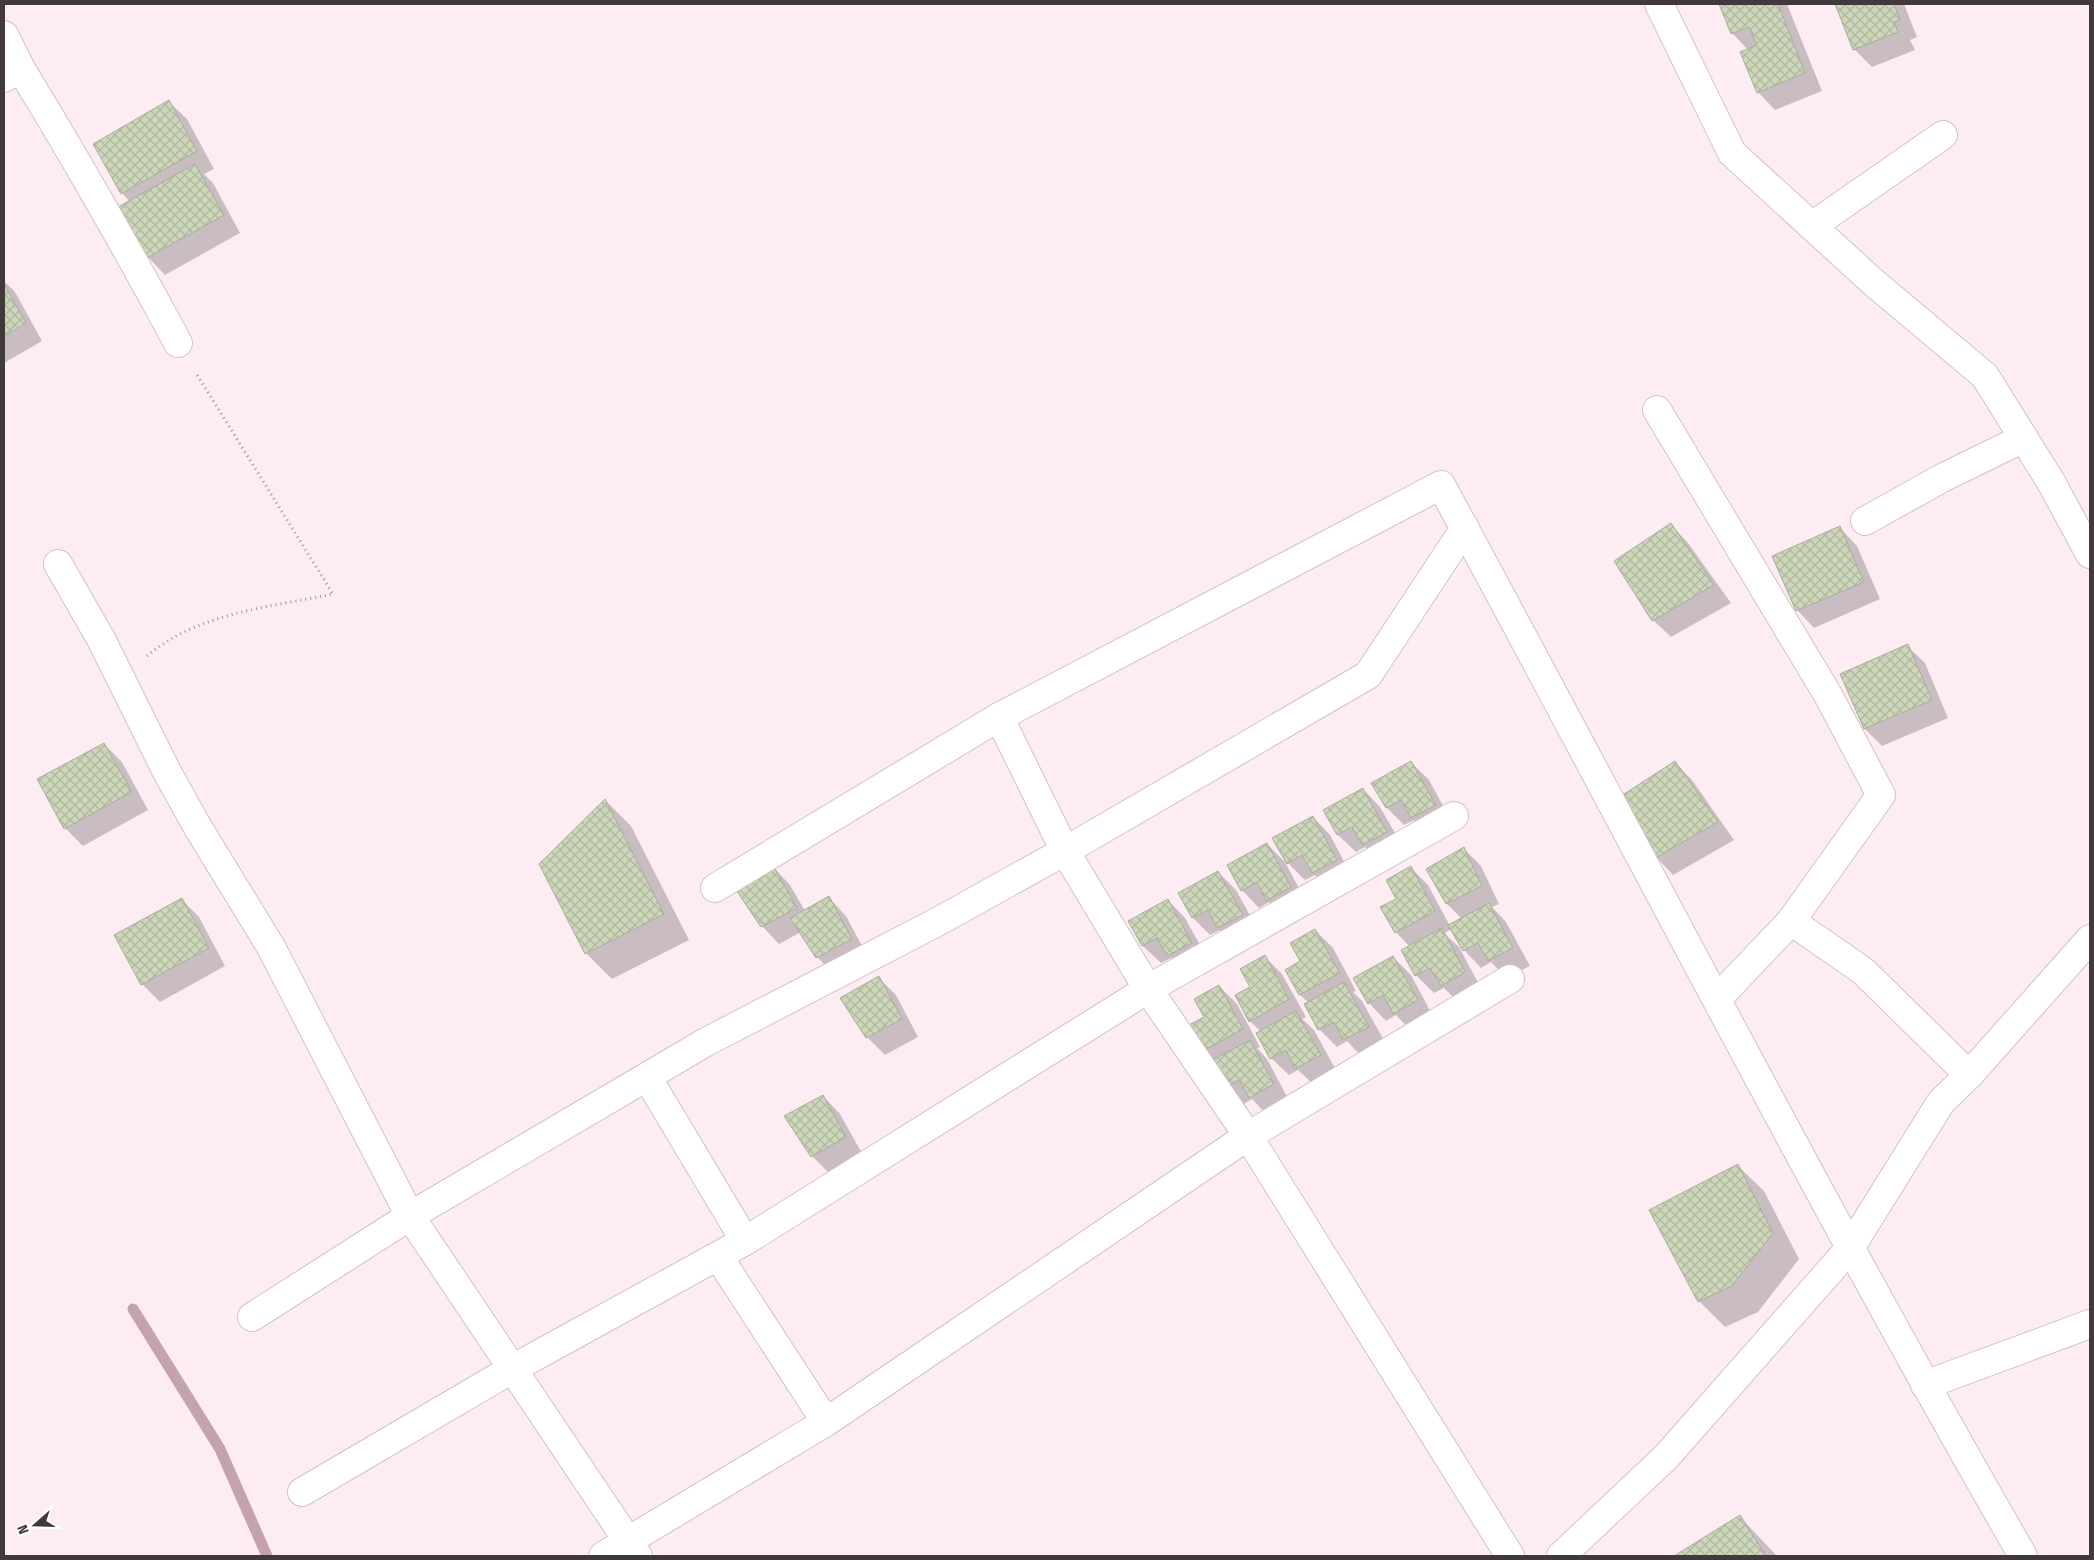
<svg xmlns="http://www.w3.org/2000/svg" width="2094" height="1560" font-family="'Fira Sans Condensed',sans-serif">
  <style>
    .shadow { fill: #0003 }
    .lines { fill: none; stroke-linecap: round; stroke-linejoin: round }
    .stream { stroke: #c4a3ad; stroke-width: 11 }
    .building { fill: url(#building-cross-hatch); stroke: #a8ae9d }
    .minor-casing { stroke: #d5c1c7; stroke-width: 30 }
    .path { stroke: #a2969a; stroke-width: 3; stroke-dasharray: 1 4; stroke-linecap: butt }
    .minor { stroke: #fff; stroke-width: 28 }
  </style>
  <defs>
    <pattern id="building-cross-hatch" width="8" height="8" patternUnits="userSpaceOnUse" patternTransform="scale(1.25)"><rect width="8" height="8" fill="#ccd6b9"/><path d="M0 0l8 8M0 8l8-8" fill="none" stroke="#b0b8a0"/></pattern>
  </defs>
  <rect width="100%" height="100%" fill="#fdedf2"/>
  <g class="shadow">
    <polygon points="1720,4 1787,4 1822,91 1775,110 1758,92 1748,50 1732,33"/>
    <polygon points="1836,4 1904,4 1917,37 1910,40 1915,50 1872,67 1854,49"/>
    <polygon points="169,102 187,119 214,169 204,174 213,183 240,233 165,275 148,257 130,202 122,193"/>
    <polygon points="4,281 15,292 42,341 4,363"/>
    <polygon points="1671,525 1688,543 1731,603 1671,637 1653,620"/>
    <polygon points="1840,528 1857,546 1880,599 1814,628 1797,610"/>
    <polygon points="1907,646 1925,663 1948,718 1882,746 1865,729"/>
    <polygon points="104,744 122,762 148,810 83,846 65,828"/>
    <polygon points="1411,762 1429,780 1452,822 1429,835 1414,820 1404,825 1387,808 1373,783"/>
    <polygon points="1674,762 1692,780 1734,840 1673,875 1656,857"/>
    <polygon points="1363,789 1380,807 1404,849 1381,862 1365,847 1356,852 1338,835 1324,810"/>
    <polygon points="605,800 631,826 689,940 612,979 586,953 541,864"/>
    <polygon points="1313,817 1330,835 1353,878 1330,890 1315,875 1305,880 1288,863"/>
    <polygon points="1267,844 1285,862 1308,905 1285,917 1269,902 1259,908 1242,890"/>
    <polygon points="1464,849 1481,866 1499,904 1492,907 1506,922 1530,966 1506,978 1491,962 1481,968 1464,950 1452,929 1444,933 1459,947 1482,990 1459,1003 1444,988 1434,993 1416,975 1403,951 1410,947 1396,932 1398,899 1411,868 1428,885 1450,926 1462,919 1447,904 1428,869"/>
    <polygon points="773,867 790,885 805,911 829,898 846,916 868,957 835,975 817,957 801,932 779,944 762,926"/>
    <polygon points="1218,872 1236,890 1259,932 1236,945 1220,930 1210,935 1193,918 1179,893"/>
    <polygon points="182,900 199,917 225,966 160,1002 142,984"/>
    <polygon points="1168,900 1185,918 1209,961 1186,973 1171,958 1161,963 1143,946 1130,921"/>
    <polygon points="1315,930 1333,948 1356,991 1353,992 1362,1001 1386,1044 1362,1057 1347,1041 1337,1047 1319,1029 1309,1003 1300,995 1287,970 1302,961"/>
    <polygon points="1265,957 1282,974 1306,1017 1302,1019 1314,1030 1337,1072 1314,1085 1298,1070 1289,1075 1271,1058 1261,1032 1250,1021 1252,987"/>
    <polygon points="1393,957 1411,975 1434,1018 1411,1031 1396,1015 1386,1021 1369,1003"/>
    <polygon points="878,977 896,995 918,1037 885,1055 867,1037 842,998"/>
    <polygon points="1219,986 1237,1004 1260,1047 1257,1048 1267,1059 1290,1102 1267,1115 1252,1099 1242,1105 1215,1061 1204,1050 1206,1017"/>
    <polygon points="823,1096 840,1114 863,1155 829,1173 812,1156"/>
    <polygon points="1737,1165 1764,1191 1799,1259 1758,1312 1725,1327 1699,1301"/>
    <polygon points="1739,1516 1777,1556 1676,1556"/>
  </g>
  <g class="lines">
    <polyline class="stream" points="133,1309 220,1449 267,1556"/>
  </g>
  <g class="building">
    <polygon points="1719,4 1778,4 1805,73 1757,93 1740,52 1757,45 1749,27 1731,34"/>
    <polygon points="1835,4 1894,4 1900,20 1894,22 1898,32 1853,50"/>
    <polygon points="169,100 197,151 121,194 93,144"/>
    <polygon points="195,164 224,215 147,258 118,207"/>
    <polygon points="4,284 26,323 4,336"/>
    <polygon points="1671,523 1714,585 1652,621 1614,561"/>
    <polygon points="1840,526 1864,582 1796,611 1772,556"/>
    <polygon points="1908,644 1932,700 1864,729 1840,674"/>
    <polygon points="104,743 132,792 64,829 37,779"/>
    <polygon points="1411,761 1436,805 1411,818 1401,800 1386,808 1371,783"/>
    <polygon points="1675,761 1718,822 1655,858 1618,798"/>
    <polygon points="1363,788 1387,832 1362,845 1352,827 1337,835 1323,810"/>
    <polygon points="605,799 664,914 585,954 539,864"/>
    <polygon points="1313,816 1337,860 1312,873 1302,855 1287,864 1272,838"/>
    <polygon points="1267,843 1291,887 1266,901 1257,882 1241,891 1227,865"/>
    <polygon points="1464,847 1482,886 1446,904 1426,869"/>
    <polygon points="773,865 797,908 761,927 734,887"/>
    <polygon points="1411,866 1435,911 1395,933 1380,907 1396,899 1386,880"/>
    <polygon points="1218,871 1243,915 1217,928 1208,910 1192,918 1178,893"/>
    <polygon points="829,896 852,939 816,958 790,918"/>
    <polygon points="182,898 209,948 141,985 114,935"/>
    <polygon points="1168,899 1192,943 1167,956 1157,938 1142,946 1128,921"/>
    <polygon points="1489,903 1513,948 1488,961 1478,943 1463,951 1448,925"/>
    <polygon points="1442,928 1465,972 1441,986 1430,968 1415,976 1401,950"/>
    <polygon points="1315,929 1340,973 1299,995 1285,970 1300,961 1290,943"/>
    <polygon points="1265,955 1289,999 1249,1022 1235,995 1250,987 1240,969"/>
    <polygon points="1393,956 1418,1000 1393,1014 1383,995 1368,1004 1353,978"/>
    <polygon points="879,976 902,1019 866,1038 840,998"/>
    <polygon points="1344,982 1369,1027 1343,1040 1334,1022 1318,1030 1304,1004"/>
    <polygon points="1219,985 1243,1029 1203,1051 1189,1025 1204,1017 1194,999"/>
    <polygon points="1296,1011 1321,1055 1295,1069 1286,1050 1270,1059 1256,1033"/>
    <polygon points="1250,1040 1274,1084 1249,1098 1239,1080 1224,1088 1209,1062"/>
    <polygon points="823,1095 846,1137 811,1157 784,1116"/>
    <polygon points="1738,1164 1773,1233 1732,1286 1698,1302 1649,1210"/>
    <polygon points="1740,1515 1766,1556 1674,1556"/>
  </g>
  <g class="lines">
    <g class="minor-casing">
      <g id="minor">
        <polyline points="1659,4 1732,153 1873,282 1985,376 2051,482 2090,554"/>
        <polyline points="4,35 21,69"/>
        <path d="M4,78L21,69C76,159 128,250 178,343"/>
        <polyline points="1812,226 1943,135"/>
        <polyline points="1657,410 1828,695 1881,795 1791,921 1863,971 1969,1075"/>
        <polyline points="1865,521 1944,477 2024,438"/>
        <polyline points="58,564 101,639 166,770 197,826 271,947 410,1216 638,1556"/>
        <polyline points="715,888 999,717"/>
        <polyline points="1717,999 1791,921"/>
        <polyline points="647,1077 745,1241"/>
        <polyline points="718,1256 826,1422"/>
        <polyline points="252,1317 410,1216 706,1042 939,921 1065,851 1368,675 1465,528"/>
        <polyline points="1925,1385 2090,1324"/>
        <polyline points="302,1492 512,1369 745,1241 1148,989 1454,816"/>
        <polyline points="603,1556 826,1422 1248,1136 1510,979"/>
        <path d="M1510,1556L1248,1136L1148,989L1065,851L999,717L1441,485C1635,842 1820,1204 2023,1556"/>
        <polyline points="1561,1556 1666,1457 1850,1248 1941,1102 1969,1075 2090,939"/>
      </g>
    </g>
    <path class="path" d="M147,656C197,613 270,607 333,594L196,373"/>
    <use href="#minor" class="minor"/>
  </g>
  <rect width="2094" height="1560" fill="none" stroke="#41393c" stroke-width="10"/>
  <g transform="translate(35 1525) rotate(250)" stroke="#ffffff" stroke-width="4" paint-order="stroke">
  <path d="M0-4L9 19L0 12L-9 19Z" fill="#41393c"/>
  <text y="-8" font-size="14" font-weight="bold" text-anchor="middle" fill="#41393c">N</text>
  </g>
</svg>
